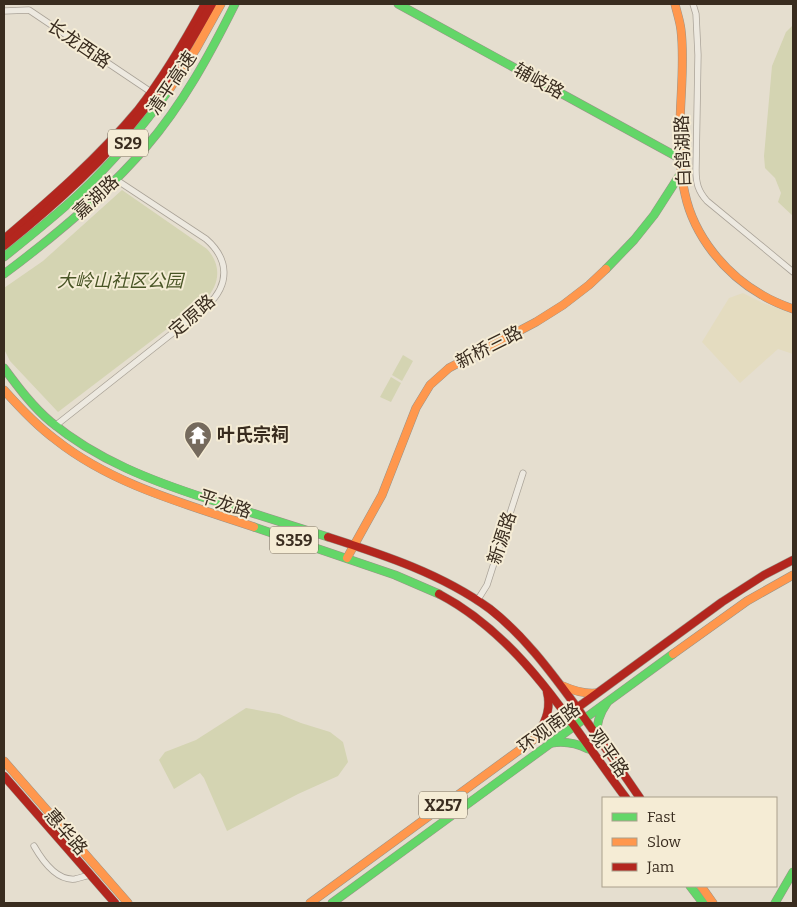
<svg xmlns="http://www.w3.org/2000/svg" width="797" height="907" font-family="Bitter,'Noto Sans SC',serif">
  <style>
    .farmland { fill: #e4dcc0 }
    .green { fill: #d4d4b2 }
    .lines { fill: none; stroke-linecap: round; stroke-linejoin: round }
    .street-casing { stroke: #aaa398; stroke-width: 7 }
    .fast-casing { stroke: #9a9388; stroke-width: 9 }
    .slow-casing { stroke: #9a9388; stroke-width: 9 }
    .jam-casing { stroke: #9a9388; stroke-width: 9 }
    .street { stroke: #ede9e0; stroke-width: 5.5 }
    .fast { stroke: #63d668; stroke-width: 8 }
    .slow { stroke: #ff974d; stroke-width: 8 }
    .jam { stroke: #b3261e; stroke-width: 8 }
    .labels { text-anchor: middle; stroke-width: 4; stroke-linejoin: round; paint-order: stroke }
    .shield { fill: #f5ecd5; stroke: #716656; stroke-width: 1 }
    .shield-label { font-size: 16px; font-weight: bold; fill: #392c1f }
    .street-label { font-size: 18px; fill: #392c1f; stroke: #f5ecd5 }
    .park-label { font-size: 18px; font-style: italic; fill: #495526; stroke: #f5ecd5 }
    .poi-label { font-size: 18px; font-weight: bold; fill: #392c1f; stroke: #f5ecd5; text-anchor: start }
  </style>
  <rect width="100%" height="100%" fill="#e5decf"/>
  <polygon class="farmland" points="743,293 763,303 783,310 793,315 793,354 778,349 740,383 702,342 729,298"/>
  <g class="green">
    <polygon points="793,25 793,216 778,202 781,193 775,178 765,168 764,156 772,66 786,32"/>
    <path d="M122,190L207,249C222,265 220,285 205,300L58,412L10,361L4,349V288L43,261Z"/>
    <polygon points="403,355 413,361 402,381 392,375"/>
    <polygon points="391,377 401,383 391,402 380,397"/>
    <polygon points="246,708 279,714 301,723 330,732 343,742 348,762 338,776 298,794 227,831 204,778 200,773 174,789 159,760 165,752 196,740"/>
  </g>
  <g class="lines">
    <g class="street-casing">
      <g id="street">
        <path d="M693,4L696,14L698,55L696,170C696,183 698,191 707,201L793,272"/>
        <polyline points="4,11 29,10 151,92"/>
        <path d="M55,426L208,305C230,284 229,259 206,239L115,179"/>
        <polyline points="477,601 487,585 523,473"/>
        <path d="M34,846C42,860 56,881 75,879C80,878 85,876 90,875"/>
      </g>
    </g>
    <g class="fast-casing">
      <g id="fast">
        <polyline points="398,4 681,159"/>
        <path d="M4,257C29,237 54,217 78,195C112,163 142,128 169,90"/>
        <polyline points="606,269 634,240 654,215 681,173"/>
        <path d="M4,274C55,236 105,195 146,147C183,104 210,54 235,4"/>
        <path d="M4,368C18,387 33,407 51,422C97,460 152,481 208,499C248,512 288,524 328,537"/>
        <polyline points="254,527 395,575 439,594"/>
        <path d="M597,735C596,723 600,713 607,703"/>
        <path d="M552,743C565,741 576,743 588,749"/>
        <polyline points="690,886 703,903"/>
        <polyline points="332,903 673,654"/>
        <polyline points="775,903 793,872"/>
      </g>
    </g>
    <g class="slow-casing">
      <g id="slow">
        <path d="M675,4C677,13 680,21 681,30C685,63 680,97 680,129C680,151 680,173 685,194C694,236 725,274 762,295C772,301 782,305 793,309"/>
        <polyline points="169,90 196,49 221,4"/>
        <path d="M4,390C20,408 37,426 56,440C113,485 186,504 254,527"/>
        <polyline points="347,558 382,495 416,408 430,385 449,368 536,322 563,305 589,285 606,269"/>
        <polyline points="673,654 747,601 793,575"/>
        <path d="M563,686C574,691 584,694 596,693"/>
        <polyline points="4,761 128,903"/>
        <polyline points="701,886 713,903"/>
        <polyline points="310,903 581,705"/>
      </g>
    </g>
    <g class="jam-casing">
      <g id="jam">
        <path d="M4,239C51,199 98,158 138,110C164,77 185,41 205,4"/>
        <path d="M4,246C56,204 105,160 146,107C172,75 192,40 212,4"/>
        <path d="M328,537C384,555 442,574 490,609C523,635 548,668 573,702C596,734 618,766 640,798"/>
        <path d="M439,594C523,638 571,725 626,798"/>
        <polyline points="581,705 722,602 764,575 793,560"/>
        <path d="M538,733C547,720 551,707 547,692"/>
        <polyline points="4,776 115,903"/>
      </g>
    </g>
    <use href="#street" class="street"/>
    <use href="#fast" class="fast"/>
    <use href="#slow" class="slow"/>
    <use href="#jam" class="jam"/>
  </g>
  <defs>
    <g id="temple-pin" transform="scale(1.4375)"><path d="M0 17L-7.5 6A9.5 9.5 0 1 1 7.5 6Z" fill="#756a5d" stroke="#f5ecd5"/><path d="M0-6L5-2H3V0L6.5 2.5H4V6H1.5V3h-3V6H-4V2.5H-6.5L-3 0V-2H-5Z" fill="#fff"/></g>
  </defs>
  <g fill-rule="evenodd">
    <use href="#temple-pin" x="198" y="435"/>
  </g>
  <g class="labels">
    <g class="shield">
      <rect x="108" y="129.5" width="40" height="27" rx="4"/>
      <rect x="270" y="526.5" width="48" height="27" rx="4"/>
      <rect x="419" y="791.5" width="48" height="27" rx="4"/>
    </g>
    <g class="shield-label">
      <text x="128" y="149">S29</text>
      <text x="294" y="546">S359</text>
      <text x="443" y="811">X257</text>
    </g>
    <g class="street-label">
      <text transform="translate(79 44) rotate(34)" y="6">长龙西路</text>
      <text transform="translate(539 81) rotate(29)" y="6">辅岐路</text>
      <text transform="translate(172 83) rotate(-56)" y="6">清平高速</text>
      <text transform="translate(683 151) rotate(-92)" y="6">白鸽湖路</text>
      <text transform="translate(96 197) rotate(-43)" y="6">嘉湖路</text>
      <text transform="translate(192 316) rotate(-41)" y="6">定原路</text>
      <text transform="translate(489 347) rotate(-27)" y="6">新桥三路</text>
      <text transform="translate(225 504) rotate(18)" y="6">平龙路</text>
      <text transform="translate(502 538) rotate(-72)" y="6">新源路</text>
      <text transform="translate(549 728) rotate(-36)" y="6">环观南路</text>
      <text transform="translate(609 753) rotate(55)" y="6">观平路</text>
      <text transform="translate(66 832) rotate(49)" y="6">惠华路</text>
    </g>
    <g class="park-label">
      <text x="120" y="287">大岭山社区公园</text>
    </g>
    <g class="poi-label">
      <text x="217" y="441">叶氏宗祠</text>
    </g>
  </g>
  <rect width="797" height="907" fill="none" stroke="#392c1f" stroke-width="10"/>
  <rect x="602" y="797" width="175" height="90" fill="#f5ecd5" stroke="#aa9f8c"/>
  <rect x="612" y="813" width="25" height="8" fill="#63d668" stroke="#aa9f8c"/>
  <text x="647" y="822" font-size="15" fill="#392c1f">Fast</text>
  <rect x="612" y="838" width="25" height="8" fill="#ff974d" stroke="#aa9f8c"/>
  <text x="647" y="847" font-size="15" fill="#392c1f">Slow</text>
  <rect x="612" y="863" width="25" height="8" fill="#b3261e" stroke="#aa9f8c"/>
  <text x="647" y="872" font-size="15" fill="#392c1f">Jam</text>
</svg>
